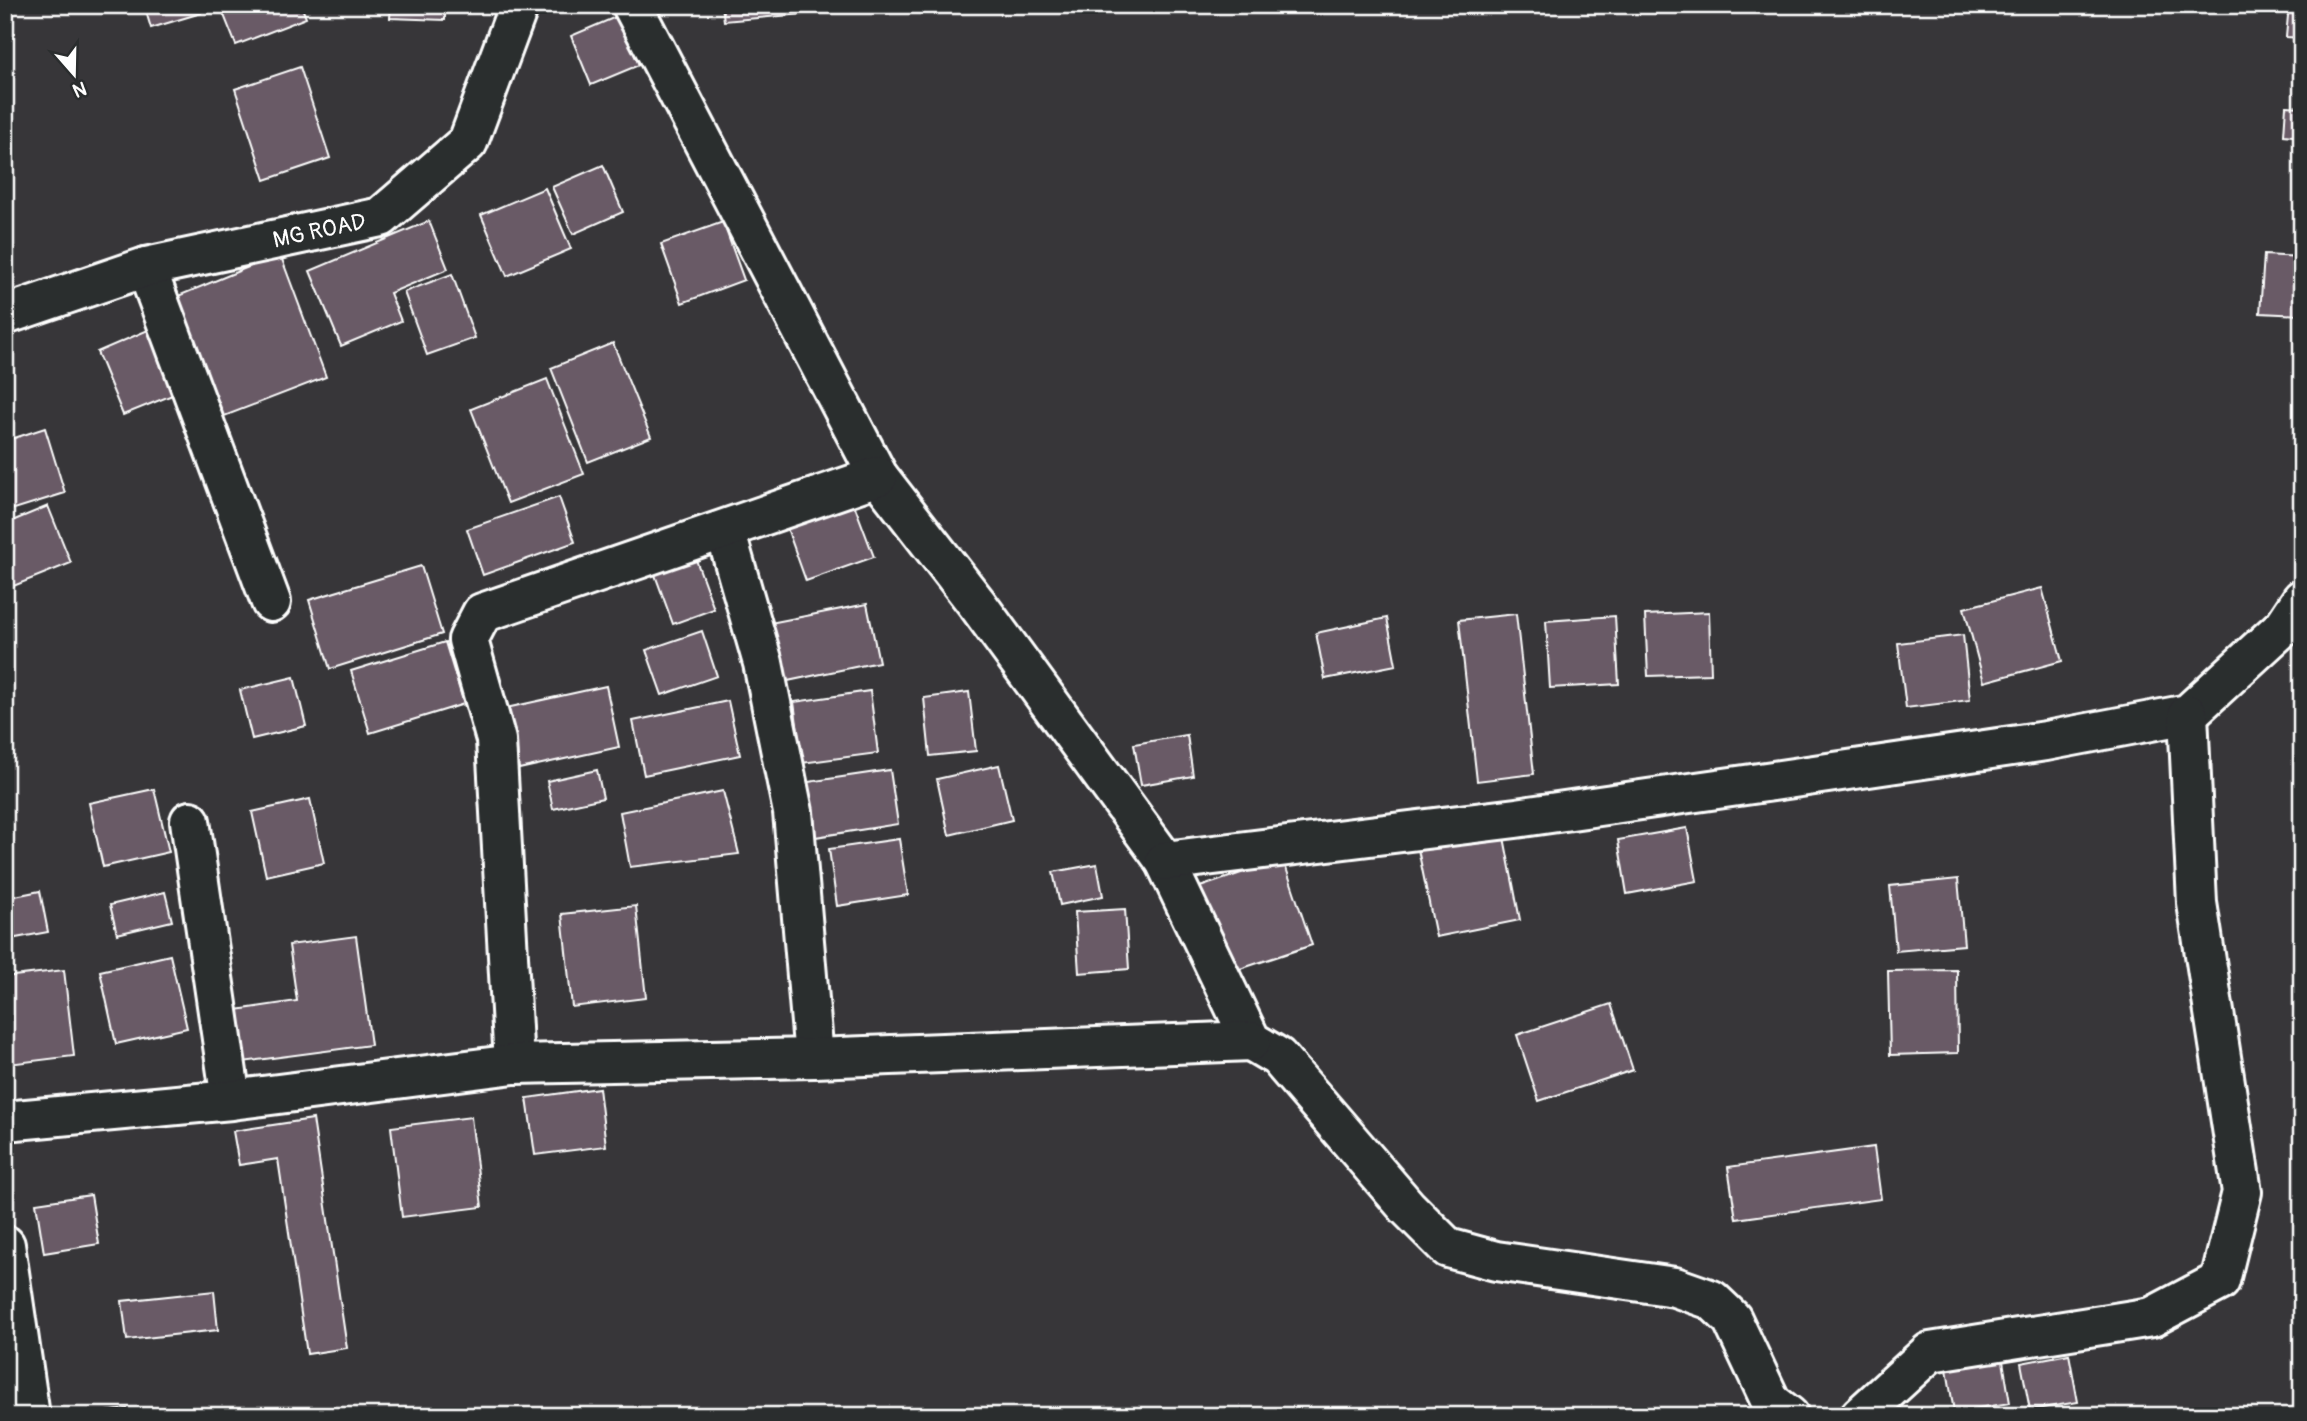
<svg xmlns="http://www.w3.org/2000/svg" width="2307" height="1421" font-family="Pangolin,sans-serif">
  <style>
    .building { fill: #695a66; stroke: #fff; stroke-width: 2 }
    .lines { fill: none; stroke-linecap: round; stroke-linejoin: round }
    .minor-casing { stroke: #fff; stroke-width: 44 }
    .minor { stroke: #2a2d2e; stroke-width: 38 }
    .labels { text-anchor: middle; stroke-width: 5; stroke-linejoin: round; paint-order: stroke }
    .street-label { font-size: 23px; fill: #fff; stroke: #2a2d2e }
  </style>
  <rect width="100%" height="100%" fill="#373639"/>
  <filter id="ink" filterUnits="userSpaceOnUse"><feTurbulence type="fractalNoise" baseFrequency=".0143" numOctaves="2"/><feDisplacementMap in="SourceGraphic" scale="14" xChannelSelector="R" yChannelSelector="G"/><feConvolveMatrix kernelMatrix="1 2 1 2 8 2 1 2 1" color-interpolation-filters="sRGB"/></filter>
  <g filter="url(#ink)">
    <g class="building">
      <polygon points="144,5 199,5 201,13 151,28"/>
      <polygon points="220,5 301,5 306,18 236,45"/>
      <polygon points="391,5 445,5 445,20 390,18"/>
      <polygon points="722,5 825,5 826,12 724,21"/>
      <polygon points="2289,5 2302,5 2302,38 2286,37"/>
      <polygon points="618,16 639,65 591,85 571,36"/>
      <polygon points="300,67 330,158 265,180 235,89"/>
      <polygon points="2286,106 2302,107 2302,137 2284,135"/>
      <polygon points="603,165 623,212 573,234 552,187"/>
      <polygon points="545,188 571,249 507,276 481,215"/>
      <polygon points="429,221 448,269 390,293 401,321 341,346 310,271"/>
      <polygon points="723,222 744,280 682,303 661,244"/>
      <polygon points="280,254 326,377 214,420 178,296"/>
      <polygon points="2264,255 2302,257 2302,315 2260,313"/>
      <polygon points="452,274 475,338 427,355 404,292"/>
      <polygon points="148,330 175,394 123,415 97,352"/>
      <polygon points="613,343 651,437 588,462 551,368"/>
      <polygon points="547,379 584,474 508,503 471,409"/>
      <polygon points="45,428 65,493 5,512 5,441"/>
      <polygon points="559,497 575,542 483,575 467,529"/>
      <polygon points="854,504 874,557 806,581 787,528"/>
      <polygon points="48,506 71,563 11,587 5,573 5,524"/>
      <polygon points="695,557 714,609 673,624 654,572"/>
      <polygon points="421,566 442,634 330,669 309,600"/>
      <polygon points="2042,588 2062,661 1984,682 1964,608"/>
      <polygon points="867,604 879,662 778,683 765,624"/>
      <polygon points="1709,612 1711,674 1648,676 1645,615"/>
      <polygon points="1516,614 1534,774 1477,781 1459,620"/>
      <polygon points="1615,616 1619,684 1550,688 1546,621"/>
      <polygon points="1387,618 1396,665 1325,679 1316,633"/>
      <polygon points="702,631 717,676 662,695 646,650"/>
      <polygon points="1963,635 1970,700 1906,708 1898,643"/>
      <polygon points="445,642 464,704 370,733 351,671"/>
      <polygon points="294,677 306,726 252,739 240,690"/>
      <polygon points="606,686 619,747 519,769 506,708"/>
      <polygon points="870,691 878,753 802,763 794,702"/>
      <polygon points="969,692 976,751 930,756 924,698"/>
      <polygon points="728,701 740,755 644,775 633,721"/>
      <polygon points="1187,735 1193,776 1141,785 1134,744"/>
      <polygon points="999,765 1012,820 949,835 937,779"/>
      <polygon points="597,770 603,798 553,809 547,781"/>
      <polygon points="890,770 898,824 809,838 801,783"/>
      <polygon points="154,789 169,852 103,867 89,803"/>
      <polygon points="723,791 739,854 630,867 620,812"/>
      <polygon points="310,799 324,863 266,876 252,812"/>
      <polygon points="1687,828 1697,881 1627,894 1618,840"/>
      <polygon points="1503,832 1520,920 1436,937 1418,849"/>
      <polygon points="899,839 908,895 837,906 829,849"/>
      <polygon points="1283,859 1312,945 1228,973 1200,887"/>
      <polygon points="1097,864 1103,896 1060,905 1053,872"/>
      <polygon points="1958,879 1964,945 1896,951 1890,886"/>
      <polygon points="40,891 48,932 5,940 5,898"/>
      <polygon points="165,892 172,921 117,934 110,905"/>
      <polygon points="636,906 646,998 572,1007 562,914"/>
      <polygon points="1125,909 1129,969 1079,973 1075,912"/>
      <polygon points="356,936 371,1045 243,1062 236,1010 297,1001 289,945"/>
      <polygon points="170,955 187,1028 116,1044 100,971"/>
      <polygon points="64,970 74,1056 9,1064 5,1031 5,977"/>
      <polygon points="1957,970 1958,1053 1890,1055 1888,971"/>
      <polygon points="1611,1004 1633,1070 1539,1101 1517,1035"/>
      <polygon points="599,1088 606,1146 535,1155 527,1098"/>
      <polygon points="471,1117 482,1207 402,1217 391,1127"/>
      <polygon points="313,1119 347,1348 307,1354 278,1159 239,1165 233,1131"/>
      <polygon points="1874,1147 1881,1199 1736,1219 1728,1167"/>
      <polygon points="91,1195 99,1244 44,1253 36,1203"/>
      <polygon points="214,1291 218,1330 127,1340 122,1301"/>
      <polygon points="2069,1354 2078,1402 2030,1410 2021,1363"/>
      <polygon points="2003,1361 2010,1403 1954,1412 1947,1369"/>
      <polygon points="127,1409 128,1416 77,1416"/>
    </g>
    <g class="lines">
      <g class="minor-casing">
        <g id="minor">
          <polyline points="632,5 878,476 978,605 1165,861 1251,1041 1278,1057 1407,1207 1448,1248 1496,1261 1675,1287 1712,1300 1732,1319 1771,1402 1789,1416"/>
          <polyline points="146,267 271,602"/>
          <path id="s1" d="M5,315L146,267L381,217L468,142L519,5"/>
          <polyline points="725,530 763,663 793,812 814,1058"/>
          <polyline points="190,821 231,1100"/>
          <polyline points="1165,861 1516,818 1773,781 2046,741 2188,714 2284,626 2302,599"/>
          <polyline points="514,1064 496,740 468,640 482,613 878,476"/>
          <polyline points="5,1121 231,1100 514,1064 814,1058 1251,1041"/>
          <polyline points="5,1245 30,1416"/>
          <polyline points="1860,1416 1930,1352 2152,1317 2220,1281 2242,1192 2197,903 2188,714"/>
        </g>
      </g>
      <use href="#minor" class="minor"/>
    </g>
  </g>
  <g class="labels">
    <g class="street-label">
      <text dy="8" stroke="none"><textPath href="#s1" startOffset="326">MG ROAD</textPath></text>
    </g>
  </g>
  <rect width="2307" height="1421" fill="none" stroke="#2a2d2e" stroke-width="28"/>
  <rect x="14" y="14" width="2279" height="1393" fill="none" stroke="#fff" stroke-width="2.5" filter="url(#ink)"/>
  <g transform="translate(74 74) rotate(160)" stroke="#2a2d2e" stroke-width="5" paint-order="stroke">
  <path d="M0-5L12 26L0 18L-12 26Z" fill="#ffffff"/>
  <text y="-10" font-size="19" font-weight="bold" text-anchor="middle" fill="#ffffff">N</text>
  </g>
</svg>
